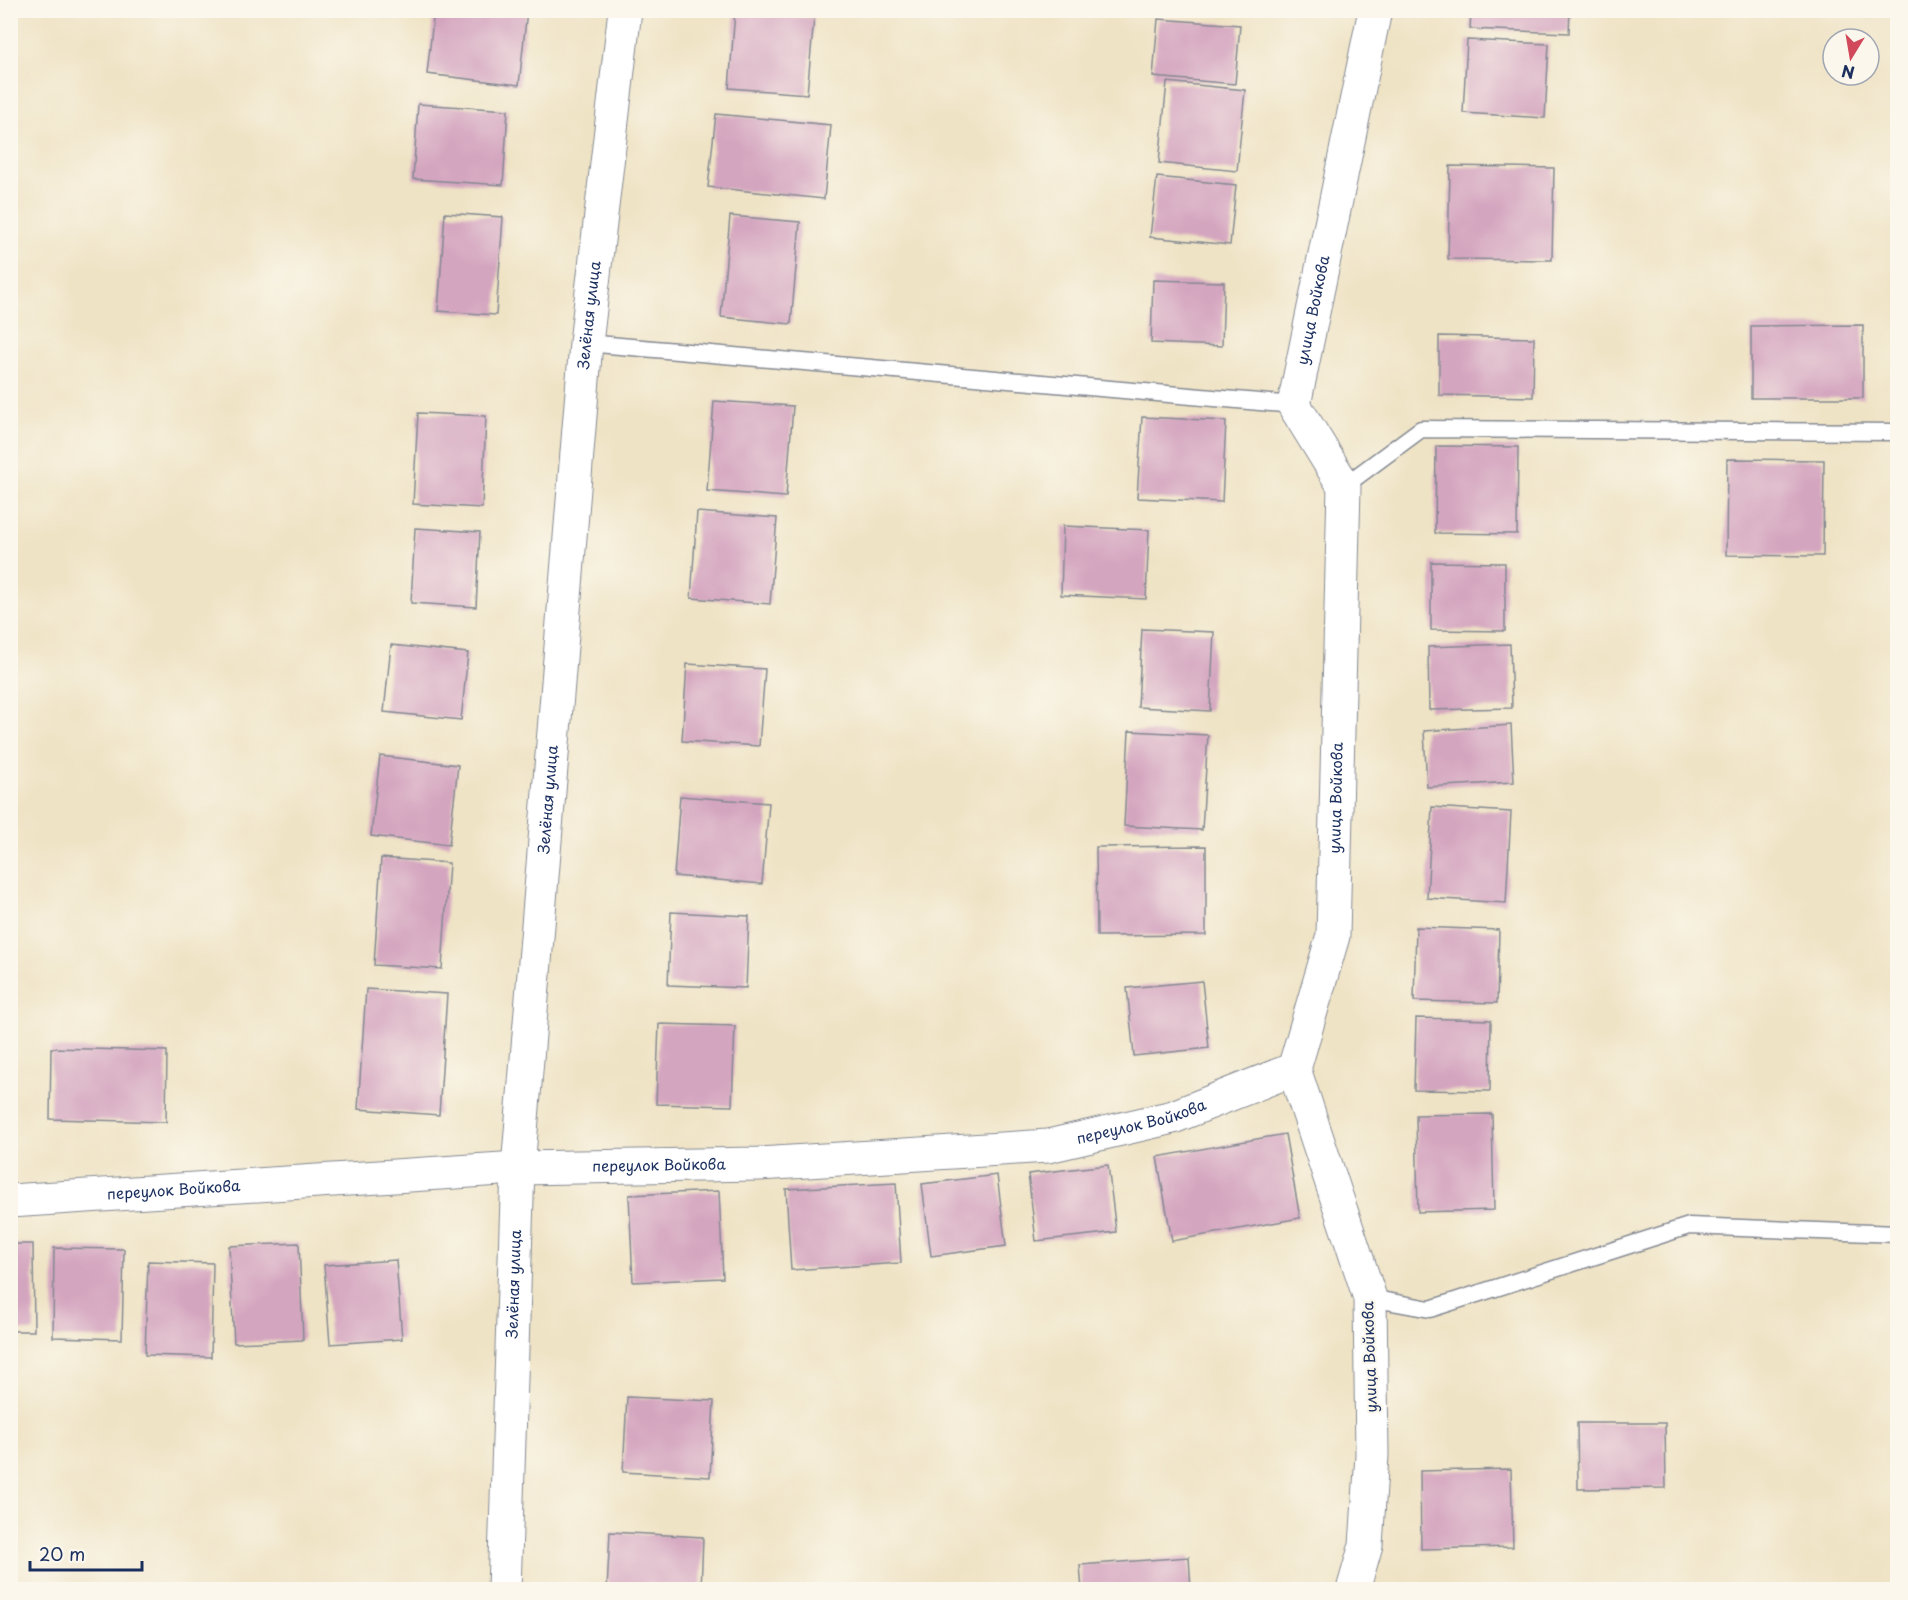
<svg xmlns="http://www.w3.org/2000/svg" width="1908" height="1600" font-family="'Playpen Sans',sans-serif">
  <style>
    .building { fill: #d4a5bf }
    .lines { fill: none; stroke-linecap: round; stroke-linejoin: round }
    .lane-casing { stroke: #858992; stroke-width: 19 }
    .street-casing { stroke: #858992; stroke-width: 35 }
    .lane { stroke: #fff; stroke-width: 16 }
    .street { stroke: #fff; stroke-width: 33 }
    .labels { text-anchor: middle; stroke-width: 4.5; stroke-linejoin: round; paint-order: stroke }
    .street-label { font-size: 15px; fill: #1b2f5e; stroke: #fbf7ec }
  </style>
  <rect width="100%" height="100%" fill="#fbf7ec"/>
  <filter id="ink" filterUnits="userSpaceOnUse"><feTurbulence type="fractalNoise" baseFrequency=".0167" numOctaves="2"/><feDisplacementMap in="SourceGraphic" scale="12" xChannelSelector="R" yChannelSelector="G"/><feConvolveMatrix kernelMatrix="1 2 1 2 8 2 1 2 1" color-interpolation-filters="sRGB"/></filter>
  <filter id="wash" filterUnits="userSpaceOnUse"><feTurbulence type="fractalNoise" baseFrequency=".008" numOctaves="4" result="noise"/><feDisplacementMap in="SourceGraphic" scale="24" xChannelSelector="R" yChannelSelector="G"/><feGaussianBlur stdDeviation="1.35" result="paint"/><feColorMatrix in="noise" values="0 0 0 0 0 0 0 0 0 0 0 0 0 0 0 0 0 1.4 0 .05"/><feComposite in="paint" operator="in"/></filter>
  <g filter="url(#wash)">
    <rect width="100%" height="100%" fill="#efe3c5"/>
    <g id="blocks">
      <g class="building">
        <polygon points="434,10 527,10 519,85 427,74"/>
        <polygon points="1471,10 1570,10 1569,33 1470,29"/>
        <polygon points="735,11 814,18 807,94 729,88"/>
        <polygon points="1158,19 1240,25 1235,84 1153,77"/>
        <polygon points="1467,40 1549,44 1545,118 1463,113"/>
        <polygon points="1167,82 1245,90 1237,171 1159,163"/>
        <polygon points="418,104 508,110 503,185 413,179"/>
        <polygon points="716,114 831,125 824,199 708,187"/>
        <polygon points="1450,166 1554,168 1552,260 1448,259"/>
        <polygon points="1157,177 1236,185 1230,245 1150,237"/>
        <polygon points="445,213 503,217 496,315 438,311"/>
        <polygon points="730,216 800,222 791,324 721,317"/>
        <polygon points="1153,280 1224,282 1222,346 1151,343"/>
        <polygon points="1863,325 1863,398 1751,398 1751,326"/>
        <polygon points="1439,336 1534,338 1533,397 1439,395"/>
        <polygon points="714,401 793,406 786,497 707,491"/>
        <polygon points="418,413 486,416 482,508 413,504"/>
        <polygon points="1142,417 1226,421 1222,502 1137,498"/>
        <polygon points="1436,446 1518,447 1517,534 1435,533"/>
        <polygon points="1727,459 1824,460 1823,556 1726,555"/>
        <polygon points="697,512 777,518 770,604 691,598"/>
        <polygon points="1063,526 1149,530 1146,599 1061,595"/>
        <polygon points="415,528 480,532 476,607 411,603"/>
        <polygon points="1431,562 1505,563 1505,631 1431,630"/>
        <polygon points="1142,629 1214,632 1210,711 1138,707"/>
        <polygon points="1510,644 1512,708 1429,710 1428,647"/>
        <polygon points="391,645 468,653 461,720 384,712"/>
        <polygon points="687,664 765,669 759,746 682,741"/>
        <polygon points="1511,725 1514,782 1427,787 1424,731"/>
        <polygon points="1129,731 1208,735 1202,830 1124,826"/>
        <polygon points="380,756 458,765 449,845 371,836"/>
        <polygon points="680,796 769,803 762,884 674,876"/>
        <polygon points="1432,807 1511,812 1506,903 1427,898"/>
        <polygon points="1206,846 1206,935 1097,936 1096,847"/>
        <polygon points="381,858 449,863 442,969 374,965"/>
        <polygon points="671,912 749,916 746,988 668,985"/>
        <polygon points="1416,927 1499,930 1497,1003 1414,1001"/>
        <polygon points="1202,981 1209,1048 1134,1056 1127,988"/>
        <polygon points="366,989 447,994 439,1115 358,1109"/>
        <polygon points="1416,1018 1491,1020 1490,1091 1414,1090"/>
        <polygon points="659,1024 735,1026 732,1106 656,1104"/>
        <polygon points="51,1048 167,1051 166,1122 50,1119"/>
        <polygon points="1492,1114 1494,1210 1418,1212 1416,1115"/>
        <polygon points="1285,1134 1300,1218 1172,1241 1157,1157"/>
        <polygon points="1108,1165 1116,1232 1036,1241 1028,1174"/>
        <polygon points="997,1175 1006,1246 931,1256 922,1184"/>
        <polygon points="896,1183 901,1263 791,1270 786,1189"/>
        <polygon points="719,1191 723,1278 633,1282 629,1195"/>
        <polygon points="299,1243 303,1340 234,1343 229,1246"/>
        <polygon points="10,1244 33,1244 34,1331 10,1331"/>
        <polygon points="54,1248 124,1249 122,1339 53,1337"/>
        <polygon points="396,1260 402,1339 330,1344 324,1265"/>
        <polygon points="148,1261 213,1263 211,1357 145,1355"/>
        <polygon points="627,1397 714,1401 710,1477 623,1472"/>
        <polygon points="1577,1423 1665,1423 1666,1488 1578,1489"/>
        <polygon points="1511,1469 1513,1547 1421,1549 1420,1471"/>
        <polygon points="610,1532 703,1537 701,1590 607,1590"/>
        <polygon points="1189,1557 1191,1590 1082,1590 1080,1565"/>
      </g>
    </g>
  </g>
  <g filter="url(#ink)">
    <use href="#blocks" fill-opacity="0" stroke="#858992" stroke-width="1.5"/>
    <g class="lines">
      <g class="lane-casing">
        <g id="lane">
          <polyline points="586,343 1294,405"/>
          <polyline points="1344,486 1421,429 1898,432"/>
          <polyline points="1370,1298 1430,1309 1689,1226 1898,1234"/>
        </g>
      </g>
      <g class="street-casing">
        <g id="street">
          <path id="s1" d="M10,1201L518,1168L759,1164L1048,1146L1173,1117L1294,1069"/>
          <path id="s2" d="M504,1590L518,1168L586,343L625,10"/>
          <path id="s3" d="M1353,1590L1366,1545L1372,1455L1370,1298L1294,1069L1333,936L1344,486L1294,405L1375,10"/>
        </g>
      </g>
      <use href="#lane" class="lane"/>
      <use href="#street" class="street"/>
    </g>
  </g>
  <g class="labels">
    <g class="street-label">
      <text dy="5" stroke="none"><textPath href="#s3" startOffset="1316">улица Войкова</textPath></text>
      <text dy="5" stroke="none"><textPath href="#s2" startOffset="1278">Зелёная улица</textPath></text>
      <text dy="5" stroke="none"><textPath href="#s2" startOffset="792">Зелёная улица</textPath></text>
      <text dy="5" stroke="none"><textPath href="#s3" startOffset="812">улица Войкова</textPath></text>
      <text dy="5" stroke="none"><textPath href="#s1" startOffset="1136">переулок Войкова</textPath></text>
      <text dy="5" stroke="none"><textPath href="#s1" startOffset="650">переулок Войкова</textPath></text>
      <text dy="5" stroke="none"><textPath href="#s1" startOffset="164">переулок Войкова</textPath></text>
      <text dy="5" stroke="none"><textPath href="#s2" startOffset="306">Зелёная улица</textPath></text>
      <text transform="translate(1370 1357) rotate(-92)" y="5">улица Войкова</text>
    </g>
  </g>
  <rect width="1908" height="1600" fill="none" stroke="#fbf7ec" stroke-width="36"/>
  <g transform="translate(1851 57) rotate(191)"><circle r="28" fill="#fbf7ec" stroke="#a1a7b3" stroke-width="1.5"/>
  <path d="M0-4.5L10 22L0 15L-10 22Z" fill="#d1495b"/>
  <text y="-9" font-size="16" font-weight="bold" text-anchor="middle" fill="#1b2f5e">N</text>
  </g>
  <path d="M30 1561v9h112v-9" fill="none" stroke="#1b2f5e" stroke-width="3"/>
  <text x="39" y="1561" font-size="18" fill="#1b2f5e" stroke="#fbf7ec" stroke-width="4.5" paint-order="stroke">20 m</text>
</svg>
